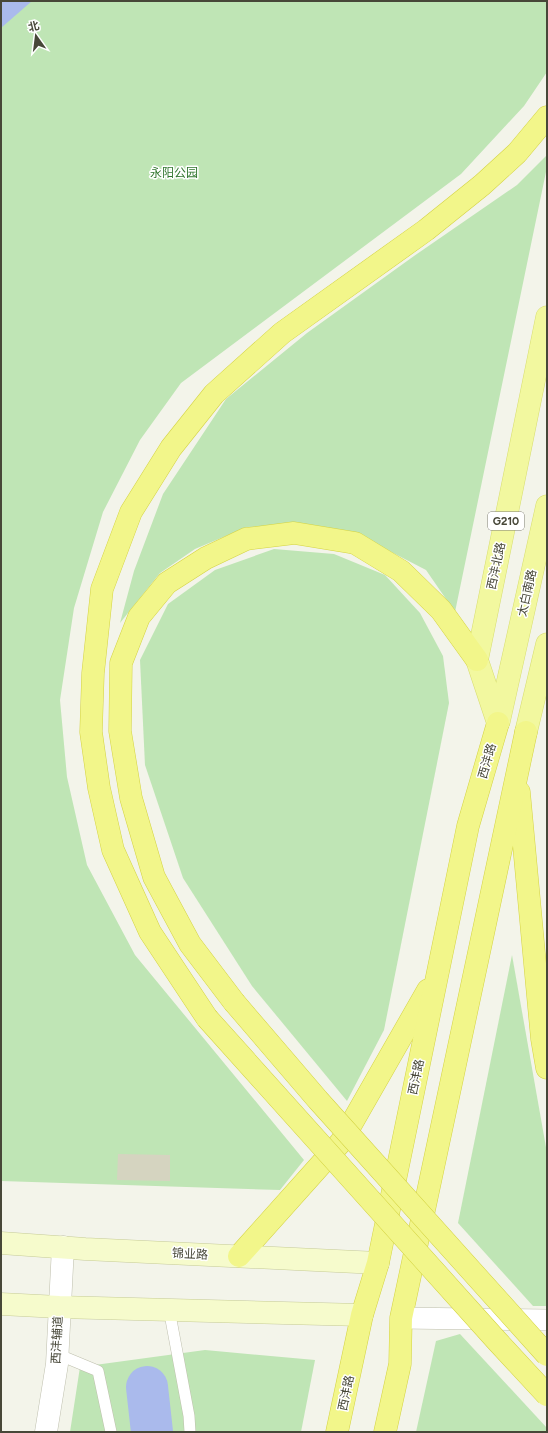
<svg xmlns="http://www.w3.org/2000/svg" width="548" height="1433" font-family="Figtree,'Noto Sans SC',sans-serif">
  <style>
    .green { fill: #bfe5b5 }
    .water { fill: #aabaec }
    .lines { fill: none; stroke-linecap: round; stroke-linejoin: round }
    .river { stroke: #aabaec; stroke-width: 42 }
    .building { fill: #d5d4c0 }
    .service-casing { stroke: #bebfad; stroke-width: 12 }
    .minor-casing { stroke: #bebfad; stroke-width: 22 }
    .tertiary-casing { stroke: #bebfad; stroke-width: 23 }
    .secondary-casing { stroke: #c6cb98; stroke-width: 23 }
    .primary-casing { stroke: #d7dd6f; stroke-width: 23 }
    .trunk-casing { stroke: #d4d343; stroke-width: 23 }
    .service { stroke: #fff; stroke-width: 11 }
    .minor { stroke: #fff; stroke-width: 21 }
    .tertiary { stroke: #fff; stroke-width: 22 }
    .secondary { stroke: #f6fbcc; stroke-width: 22 }
    .primary { stroke: #f2f89f; stroke-width: 22 }
    .trunk { stroke: #f2f68a; stroke-width: 22 }
    .trunk-bridge-casing { stroke: #d4d343; stroke-width: 23; stroke-linecap: butt }
    .trunk-bridge { stroke: #f2f68a; stroke-width: 22 }
    .labels { text-anchor: middle; stroke-width: 3; stroke-linejoin: round; paint-order: stroke }
    .shield { fill: #fff; stroke: #7e7e74; stroke-width: 1 }
    .shield-label { font-size: 11px; font-weight: bold; fill: #474738 }
    .park-label { font-size: 12px; fill: #30762e; stroke: #fff }
    .street-label { font-size: 12px; fill: #474738; stroke: #fff }
  </style>
  <rect width="100%" height="100%" fill="#f3f4ea"/>
  <g class="green">
    <polygon points="1,1 547,1 547,72 524,106 461,174 181,383 140,440 103,512 74,608 60,700 67,777 87,865 135,955 304,1160 280,1190 1,1181"/>
    <polygon points="547,155 547,167 455,612 426,570 372,542 315,526 247,527 195,549 160,573 120,623 134,571 163,494 226,399 307,333 414,256 517,185"/>
    <polygon points="274,549 334,554 385,575 420,613 443,656 449,703 384,1030 347,1101 252,986 183,878 145,765 140,660 168,604 215,570"/>
    <polygon points="512,955 547,1153 547,1306 533,1306 458,1223"/>
    <polygon points="460,1334 547,1428 547,1432 416,1432 436,1341"/>
    <polygon points="205,1350 315,1360 301,1432 70,1432 80,1367"/>
  </g>
  <polygon class="water" points="1,1 32,1 1,28"/>
  <g class="lines">
    <polyline class="river" points="147,1387 152,1432"/>
  </g>
  <polygon class="building" points="118,1154 170,1155 170,1181 117,1180"/>
  <g class="lines">
    <g class="service-casing">
      <g id="service">
        <polyline points="169,1309 189,1416 190,1432"/>
        <polyline points="57,1354 98,1371 111,1432"/>
      </g>
    </g>
    <g class="minor-casing">
      <polyline id="minor" points="401,1318 547,1320"/>
    </g>
    <g class="tertiary-casing">
      <polyline id="tertiary" points="46,1432 57,1364 63,1247"/>
    </g>
    <g class="secondary-casing">
      <g id="secondary">
        <polyline points="1,1243 85,1249 378,1263"/>
        <polyline points="1,1304 59,1307 362,1315"/>
      </g>
    </g>
    <g class="primary-casing">
      <g id="primary">
        <polyline points="499,721 547,506"/>
        <polyline points="498,723 477,660 547,317"/>
        <polyline points="526,732 547,644"/>
      </g>
    </g>
    <g class="trunk-casing">
      <g id="trunk">
        <polyline points="519,792 542,1039 547,1068"/>
        <polyline points="234,1002 190,944 154,877 131,798 120,731 121,663 139,617 167,583 206,558 246,539 294,533 355,543 401,571 441,610 477,660"/>
        <polyline points="207,1018 150,932 113,850 99,788 91,732 93,673 102,589 131,512 171,448 214,394 282,333 426,230 482,185 517,153 547,117"/>
        <polyline points="239,1256 341,1142 428,990"/>
        <polyline points="337,1432 362,1315 378,1263 468,826 498,723"/>
        <polyline points="385,1432 400,1364 401,1318 526,732"/>
      </g>
    </g>
    <use href="#service" class="service"/>
    <use href="#minor" class="minor"/>
    <use href="#tertiary" class="tertiary"/>
    <use href="#secondary" class="secondary"/>
    <use href="#primary" class="primary"/>
    <use href="#trunk" class="trunk"/>
    <g class="trunk-bridge-casing">
      <g id="trunk-bridge">
        <polyline points="234,1002 318,1100 547,1355"/>
        <polyline points="207,1018 497,1341 547,1395"/>
      </g>
    </g>
    <use href="#trunk-bridge" class="trunk-bridge"/>
  </g>
  <g class="labels">
    <rect class="shield" x="488" y="512" width="36" height="18" rx="3"/>
    <g class="shield-label">
      <text x="506" y="525">G210</text>
    </g>
    <g class="park-label">
      <text x="174" y="177">永阳公园</text>
    </g>
    <g class="street-label">
      <text transform="translate(496 566) rotate(-78)" y="4">西沣北路</text>
      <text transform="translate(527 593) rotate(-77)" y="4">太白南路</text>
      <text transform="translate(487 761) rotate(-74)" y="4">西沣路</text>
      <text transform="translate(416 1077) rotate(-78)" y="4">西沣路</text>
      <text transform="translate(190 1254) rotate(3)" y="4">锦业路</text>
      <text transform="translate(57 1340) rotate(-87)" y="4">西沣辅道</text>
      <text transform="translate(346 1393) rotate(-78)" y="4">西沣路</text>
    </g>
  </g>
  <rect width="548" height="1433" fill="none" stroke="#474738" stroke-width="4"/>
  <g transform="translate(36 36) rotate(346)" stroke="#ffffff" stroke-width="3" paint-order="stroke">
  <path d="M0-3L7 15L0 10L-7 15Z" fill="#474738"/>
  <text y="-6" font-size="11" font-weight="bold" text-anchor="middle" fill="#474738">北</text>
  </g>
</svg>
